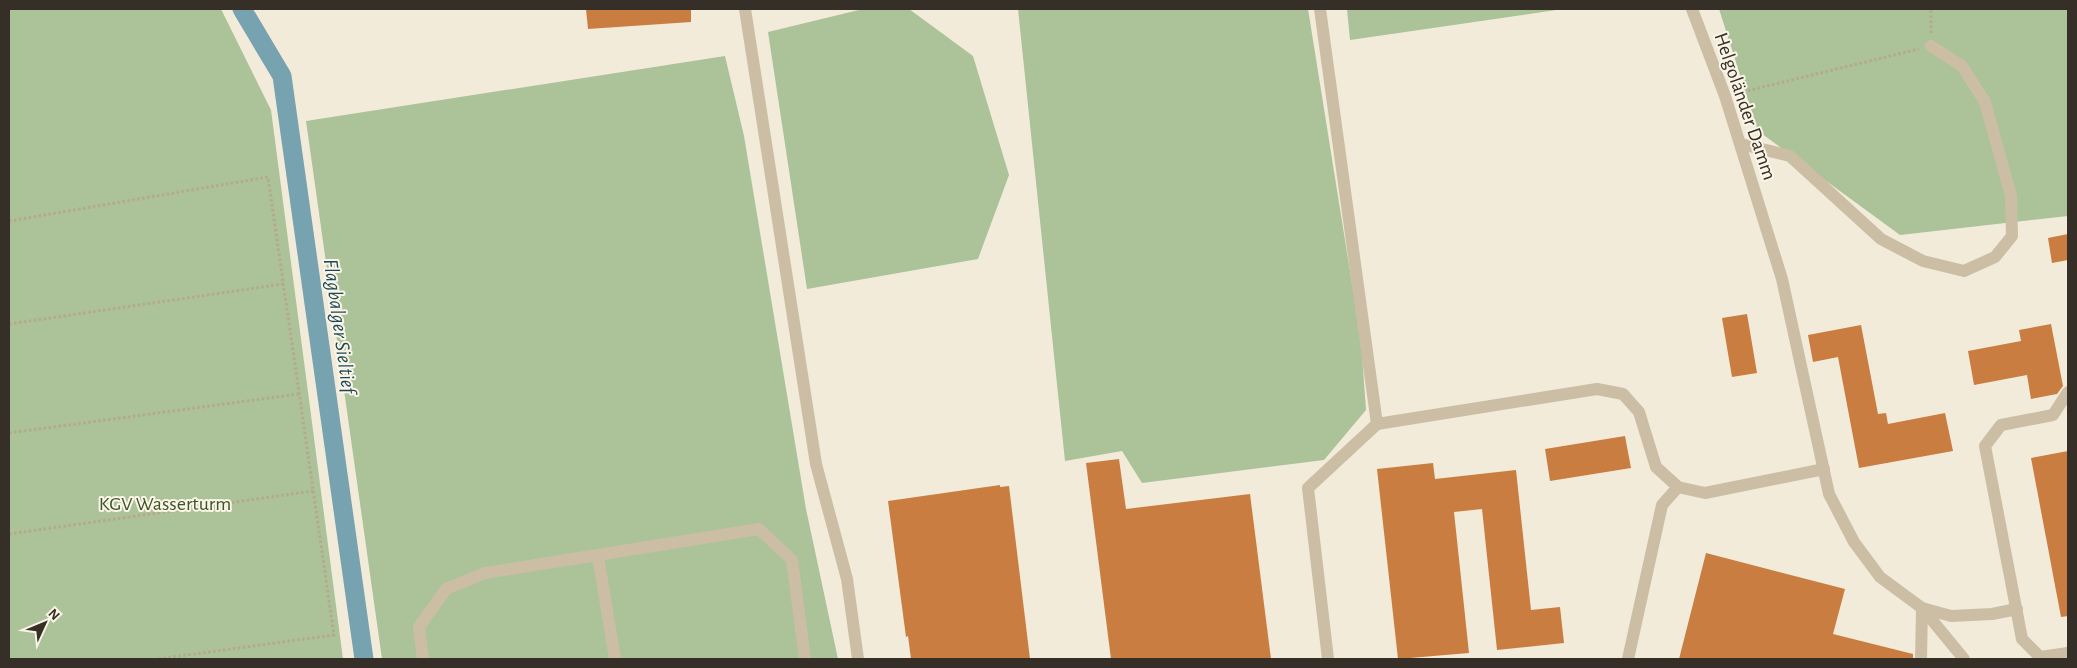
<svg xmlns="http://www.w3.org/2000/svg" width="2077" height="668" font-family="'Alegreya Sans',sans-serif">
  <style>
    .green { fill: #acc299 }
    .lines { fill: none; stroke-linecap: round; stroke-linejoin: round }
    .canal { stroke: #77a2b0; stroke-width: 19 }
    .building { fill: #ca7d40 }
    .path { stroke: #b6a88f; stroke-width: 3; stroke-dasharray: 2.5 2.5; stroke-linecap: butt }
    .minor { stroke: #cbbea5; stroke-width: 12 }
    .labels { text-anchor: middle; stroke-width: 4; stroke-linejoin: round; paint-order: stroke }
    .street-label { font-size: 20px; fill: #362f27; stroke: #faf5e6 }
    .park-label { font-size: 20px; fill: #3c5529; stroke: #faf5e6 }
    .water-label { font-size: 21px; font-style: italic; fill: #1b4859; stroke: #faf5e6 }
  </style>
  <rect width="100%" height="100%" fill="#f2ebd9"/>
  <g class="green">
    <polygon points="9,9 221,9 271,110 343,659 9,659"/>
    <polygon points="863,9 909,9 973,56 1009,175 978,259 807,289 768,32"/>
    <polygon points="1018,9 1308,9 1361,340 1366,410 1324,460 1142,483 1122,451 1065,461"/>
    <polygon points="1347,9 1563,9 1350,40"/>
    <polygon points="1719,9 2068,9 2068,216 1900,235 1758,131"/>
    <polygon points="725,56 744,136 806,509 838,659 382,659 306,121"/>
  </g>
  <g class="lines">
    <polyline class="canal" points="242,9 282,76 364,659"/>
  </g>
  <g class="building">
    <polygon points="586,9 691,9 691,22 588,29"/>
    <polygon points="2068,234 2068,260 2052,263 2048,238"/>
    <polygon points="1747,314 1757,373 1732,377 1722,318"/>
    <polygon points="2051,324 2063,386 2057,394 2031,399 2027,375 1974,385 1968,351 2021,341 2019,330"/>
    <polygon points="1861,325 1878,414 1886,413 1888,424 1945,413 1953,451 1859,468 1838,357 1813,362 1808,335"/>
    <polygon points="1625,436 1631,468 1550,481 1545,449"/>
    <polygon points="2068,451 2068,616 2061,617 2031,458"/>
    <polygon points="1119,459 1126,509 1250,494 1271,659 1111,659 1086,463"/>
    <polygon points="1433,463 1435,479 1516,470 1531,610 1560,607 1564,643 1497,650 1482,509 1454,512 1469,653 1398,659 1377,469"/>
    <polygon points="1000,485 1000,487 1009,486 1030,659 911,659 908,636 906,637 888,501"/>
    <polygon points="1706,553 1845,589 1833,634 1913,654 1913,659 1679,659"/>
  </g>
  <g class="lines">
    <g class="path">
      <polyline points="1931,33 1931,9"/>
      <polyline points="1738,93 1919,49"/>
      <polyline points="9,221 268,177 334,635 158,659"/>
      <polyline points="9,324 283,284"/>
      <polyline points="9,433 299,394"/>
      <polyline points="9,534 313,491"/>
    </g>
    <g class="minor">
      <polyline points="745,9 816,464 847,579 858,659"/>
      <polyline points="1320,9 1377,424 1308,488 1328,659"/>
      <polyline points="1692,9 1725,96 1782,279 1829,494 1854,542 1880,577 1922,608 1964,659"/>
      <polyline points="1741,144 1790,156 1881,239 1923,261 1964,271 1995,257 2012,236 2011,196 1985,102 1962,66 1931,46"/>
      <polyline points="2068,392 2053,415 2001,425 1985,446 2022,639 2040,657 2068,653"/>
      <polyline points="1377,424 1597,389 1623,394 1639,412 1656,467 1678,487 1705,493 1824,469"/>
      <polyline points="598,556 615,659"/>
      <polyline points="423,659 419,627 446,589 485,573 759,529 792,560 805,659"/>
      <polyline points="1628,659 1662,505 1678,487"/>
      <polyline points="1921,659 1922,608 1951,616 1992,614 2017,609"/>
    </g>
  </g>
  <g class="labels">
    <g class="street-label">
      <text transform="translate(1746 106) rotate(71)" y="7">Helgoländer Damm</text>
    </g>
    <g class="park-label">
      <text x="165" y="510">KGV Wasserturm</text>
    </g>
    <g class="water-label">
      <text transform="translate(340 326) rotate(82)" y="7">Flagbalger Sieltief</text>
    </g>
  </g>
  <rect width="2077" height="668" fill="none" stroke="#362f27" stroke-width="20"/>
  <g transform="translate(45 623) rotate(46)" stroke="#faf5e6" stroke-width="4" paint-order="stroke">
  <path d="M0-4L9 19L0 12L-9 19Z" fill="#362f27"/>
  <text y="-8" font-size="14" font-weight="bold" text-anchor="middle" fill="#362f27">N</text>
  </g>
</svg>
